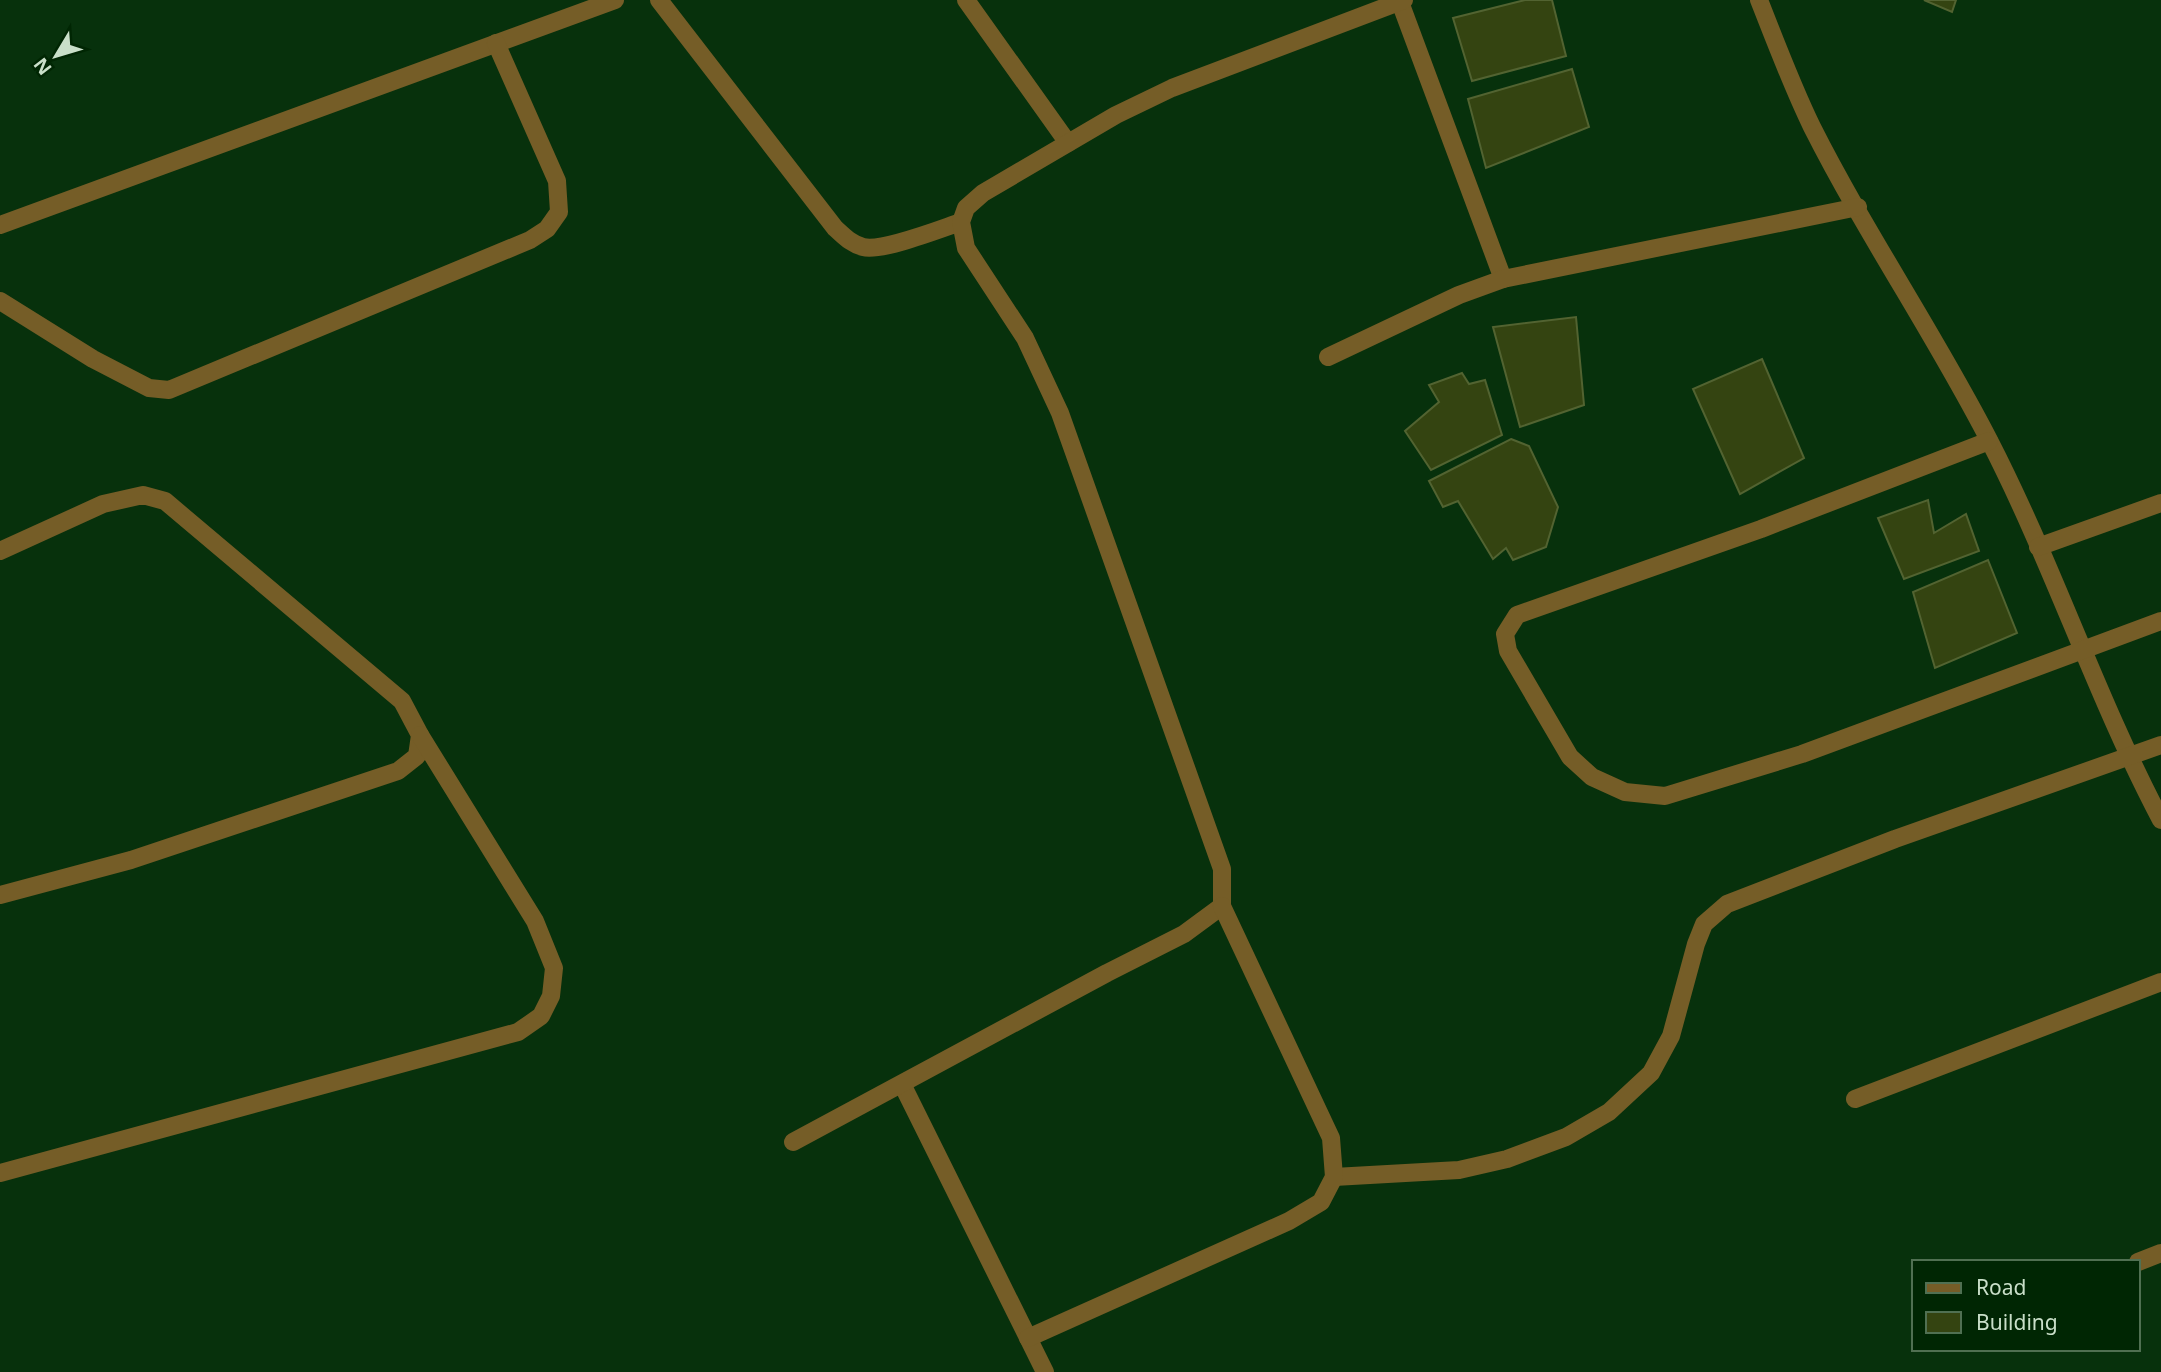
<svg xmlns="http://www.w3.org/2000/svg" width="2161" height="1372" font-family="'Noto Sans',sans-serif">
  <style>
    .building { fill: #344411; stroke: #526331; stroke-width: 2 }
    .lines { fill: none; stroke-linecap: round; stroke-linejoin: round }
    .minor { stroke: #755d27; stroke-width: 18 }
  </style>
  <rect width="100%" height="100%" fill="#07310c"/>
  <g class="building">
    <polygon points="1525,0 1552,0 1566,56 1472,81 1453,18"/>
    <polygon points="1924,0 1956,0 1952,12"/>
    <polygon points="1572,69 1589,127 1486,168 1468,99"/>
    <polygon points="1576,317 1584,405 1520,427 1493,327"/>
    <polygon points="1762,359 1804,458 1740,494 1693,389"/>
    <polygon points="1462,373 1469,384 1485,380 1502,435 1431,470 1405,431 1439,402 1429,385"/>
    <polygon points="1511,439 1529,446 1558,507 1546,547 1513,560 1506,548 1493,559 1458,501 1443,507 1429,481"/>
    <polygon points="1928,500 1934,533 1966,514 1979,551 1904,579 1878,518"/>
    <polygon points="1988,560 2017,633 1935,668 1913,592"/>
  </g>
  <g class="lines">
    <g class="minor">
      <path d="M659,0L835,228C844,236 851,244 863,247C882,252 940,229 961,222"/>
      <polyline points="966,0 1068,143"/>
      <path d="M1759,0C1776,43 1792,86 1812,127C1866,234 1934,333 1989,440C2053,564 2096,697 2161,820"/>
      <polyline points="1400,2 1503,279"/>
      <polyline points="0,225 615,0"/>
      <polyline points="0,301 93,359 149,388 169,390 530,240 547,229 559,212 557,181 496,43"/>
      <polyline points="1328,357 1459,295 1503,279 1858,207"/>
      <polyline points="1989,441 1761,529 1517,615 1505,634 1508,651 1570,757 1592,777 1625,792 1665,796 1802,754 2161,621"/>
      <polyline points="2038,547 2161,503"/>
      <polyline points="0,551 103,504 143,495 165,501 402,701 420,735 417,756 398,771 131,860 0,895"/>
      <polyline points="902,1084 1045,1372"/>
      <polyline points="1855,1099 2161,982"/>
      <polyline points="793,1142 1107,973 1184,934 1222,906 1222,869 1060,413 1025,338 966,248 961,222 966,208 983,193 1116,115 1172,88 1404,0"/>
      <polyline points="0,1173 518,1032 541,1016 551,996 554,968 535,921 420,735"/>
      <polyline points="1334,1177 1459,1170 1507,1159 1566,1137 1609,1112 1651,1073 1671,1036 1696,944 1704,924 1727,904 1895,839 2161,745"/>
      <polyline points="2138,1262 2161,1253"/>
      <polyline points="1028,1338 1289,1221 1321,1202 1334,1177 1331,1138 1222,906"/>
    </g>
  </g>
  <rect x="1912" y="1260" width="228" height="91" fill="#002603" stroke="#507052" stroke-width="2"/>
  <rect x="1926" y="1283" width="35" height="10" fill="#755d27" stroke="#507052" stroke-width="2"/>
  <text x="1976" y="1295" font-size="21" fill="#c9dfc9">Road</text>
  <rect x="1926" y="1312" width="35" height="21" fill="#344411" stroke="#507052" stroke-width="2"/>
  <text x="1976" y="1330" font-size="21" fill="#c9dfc9">Building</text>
  <g transform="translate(56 56) rotate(232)" stroke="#002603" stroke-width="5" paint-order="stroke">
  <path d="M0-5L12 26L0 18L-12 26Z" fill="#c9dfc9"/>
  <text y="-10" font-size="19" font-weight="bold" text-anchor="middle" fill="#c9dfc9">N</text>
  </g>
</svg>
